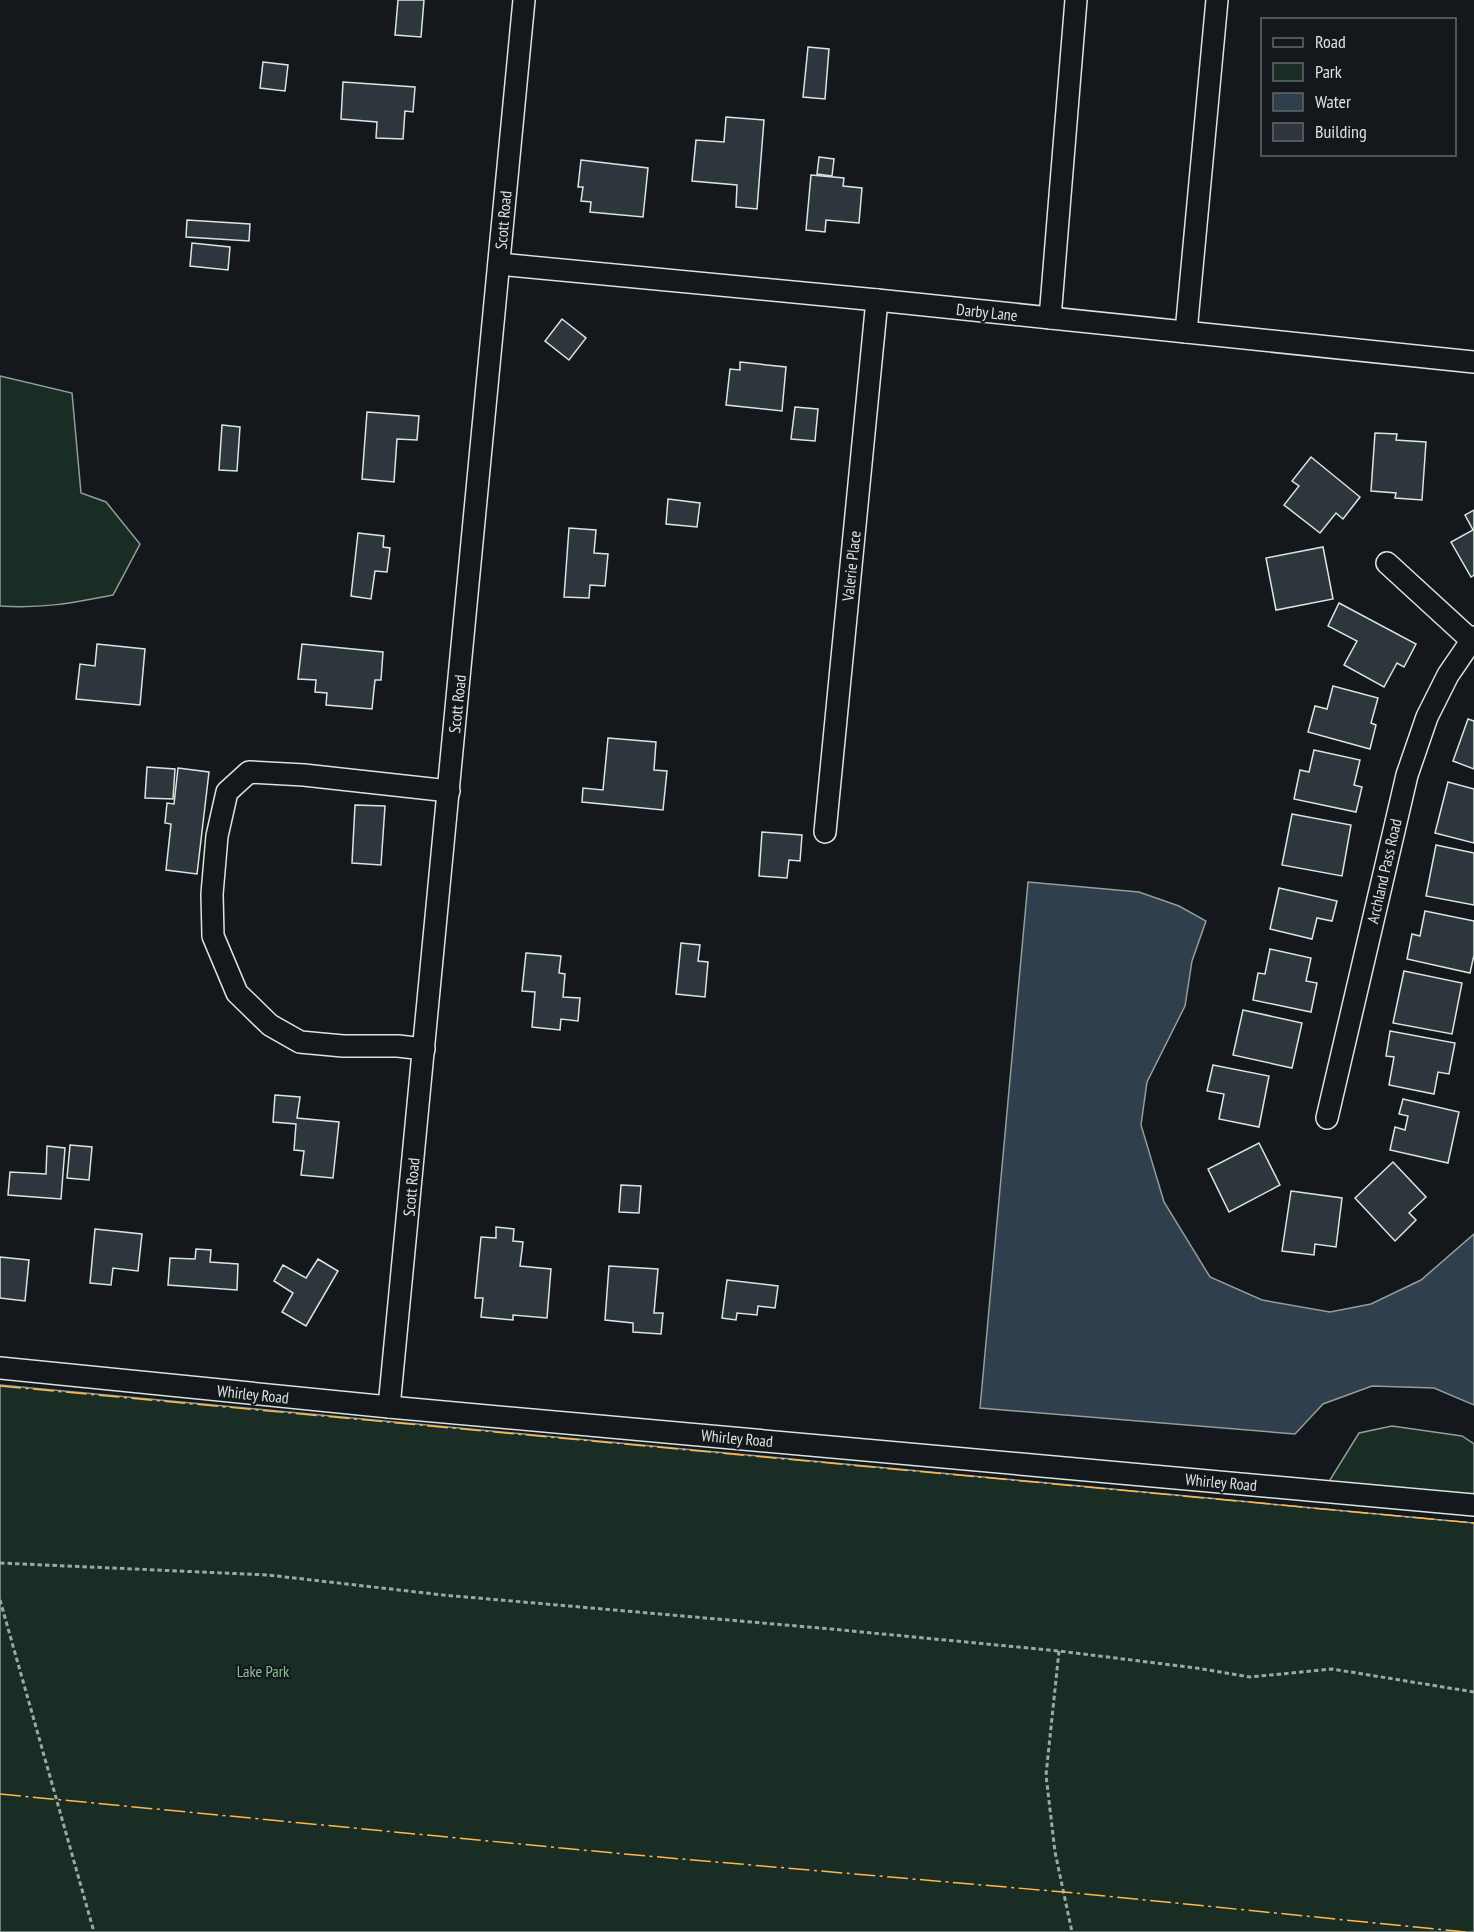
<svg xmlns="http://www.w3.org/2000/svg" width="1474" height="1932" font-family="'PT Sans Narrow',sans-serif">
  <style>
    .green { fill: #1a2d24; stroke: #939e99; stroke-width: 1.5 }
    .water { fill: #2f3f4d; stroke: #939e99; stroke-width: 1.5 }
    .building { fill: #2c363c; stroke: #d8e6dc; stroke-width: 1.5 }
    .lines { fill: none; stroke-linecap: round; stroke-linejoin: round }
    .minor-casing { stroke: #d8e6dc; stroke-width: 24 }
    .path { stroke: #9da8a2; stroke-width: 3; stroke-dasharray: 4.5 3; stroke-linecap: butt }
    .minor { stroke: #14181c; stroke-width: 21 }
    .power { stroke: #ffb74d; stroke-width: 1.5; stroke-dasharray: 21 4.5 3 4.5; stroke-linecap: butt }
    .labels { text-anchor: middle; stroke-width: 4.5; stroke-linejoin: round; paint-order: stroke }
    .street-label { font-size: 16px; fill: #d8e6dc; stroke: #14181c }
    .park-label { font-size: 16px; fill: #8ac095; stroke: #14181c }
  </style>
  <rect width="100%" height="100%" fill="#14181c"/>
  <g class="green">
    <path d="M0,376L72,393L81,493L106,502L140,544L113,595C73,603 41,609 0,606Z"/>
    <polygon points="0,1385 1474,1523 1474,1932 0,1932"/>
    <polygon points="1392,1426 1462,1436 1474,1444 1474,1496 1328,1483 1359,1433"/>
  </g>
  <polygon class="water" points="1028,882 1139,892 1179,906 1206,921 1192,961 1185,1006 1147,1082 1141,1125 1164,1202 1210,1277 1262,1300 1330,1312 1371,1304 1421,1280 1474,1234 1474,1405 1434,1388 1372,1386 1323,1404 1295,1434 980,1408"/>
  <g class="building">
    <polygon points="398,0 424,0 421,37 395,35"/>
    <polygon points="808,47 829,49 825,99 803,97"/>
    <polygon points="263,62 288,65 285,91 260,88"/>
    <polygon points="343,82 415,87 413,112 405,111 403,139 376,138 377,122 341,119"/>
    <polygon points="726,117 764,120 757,209 736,207 737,185 692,181 696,140 724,142"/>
    <polygon points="819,157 834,159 832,176 817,174"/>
    <polygon points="581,160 648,168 643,217 590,212 591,202 581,201 583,187 578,187"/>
    <polygon points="811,175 844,178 843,186 862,188 859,223 826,220 825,232 806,230"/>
    <polygon points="187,220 250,224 249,241 186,237"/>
    <polygon points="192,243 230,247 228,270 190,266"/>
    <polygon points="562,319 586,338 569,360 545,341"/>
    <polygon points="740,362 786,367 782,411 726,405 730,369 740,370"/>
    <polygon points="795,407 818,409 815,441 791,439"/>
    <polygon points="367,412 419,416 417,440 397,439 394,482 362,479"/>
    <polygon points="222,425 240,427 237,471 219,470"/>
    <polygon points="1375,433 1397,434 1396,440 1426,442 1422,500 1395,498 1396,493 1371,491"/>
    <polygon points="1311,457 1360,497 1343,519 1336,513 1320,533 1284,505 1299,486 1292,481"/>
    <polygon points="668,499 700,503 697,527 666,524"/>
    <polygon points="1474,510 1474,575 1471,577 1451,542 1473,530 1465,515"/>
    <polygon points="569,528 596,530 594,553 608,554 605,586 590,585 589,598 564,597"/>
    <polygon points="358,533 384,536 383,547 390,548 387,572 375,571 371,599 351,596"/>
    <polygon points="1323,547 1333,599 1276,610 1266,558"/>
    <polygon points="1339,603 1416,644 1404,667 1397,663 1384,687 1344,665 1357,641 1328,626"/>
    <polygon points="97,644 145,649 140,705 76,699 80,664 95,666"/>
    <polygon points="302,644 383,652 381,680 375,680 372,709 326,705 327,693 315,692 316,680 298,679"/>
    <polygon points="1333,686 1378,698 1371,723 1376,725 1370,749 1308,732 1315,706 1327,709"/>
    <polygon points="1468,719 1474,721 1474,769 1453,761"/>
    <polygon points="608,738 656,742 654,770 667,771 663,810 582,802 583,788 603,790"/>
    <polygon points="1314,750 1360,760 1354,785 1362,787 1356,812 1294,799 1300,770 1309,772"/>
    <polygon points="147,767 175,769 173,799 145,798"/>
    <polygon points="178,768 209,772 197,874 166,870 171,824 165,823 167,803 174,804"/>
    <polygon points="1448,782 1474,789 1474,843 1435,833"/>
    <polygon points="355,805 385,806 381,865 352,863"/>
    <polygon points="1292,814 1351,825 1342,876 1282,865"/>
    <polygon points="762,832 802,835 800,861 789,860 787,878 759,876"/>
    <polygon points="1436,845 1474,853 1474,905 1426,896"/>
    <polygon points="1279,888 1337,901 1332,921 1317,918 1312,939 1270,929"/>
    <polygon points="1425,911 1474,921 1474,955 1470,973 1407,959 1412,934 1420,936"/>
    <polygon points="681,943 700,945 698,961 708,962 705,997 676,994"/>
    <polygon points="1270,949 1311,958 1306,981 1317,983 1311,1012 1253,1000 1258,973 1265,974"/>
    <polygon points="526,953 561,956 559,973 565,974 563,997 580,998 578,1021 561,1019 560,1030 532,1027 535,992 522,991"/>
    <polygon points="1404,971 1462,983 1452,1034 1393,1023"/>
    <polygon points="1243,1010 1302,1023 1292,1068 1233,1055"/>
    <polygon points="1390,1031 1455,1043 1449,1074 1438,1072 1434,1094 1389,1085 1394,1057 1386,1056"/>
    <polygon points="1213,1065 1269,1076 1259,1127 1219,1119 1224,1094 1207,1091"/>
    <polygon points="275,1095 300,1097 297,1118 339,1122 333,1178 301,1175 304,1151 294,1150 296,1124 273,1122"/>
    <polygon points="1403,1099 1459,1112 1448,1163 1390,1150 1395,1127 1405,1130 1408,1116 1399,1114"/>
    <polygon points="1259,1143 1280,1185 1229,1212 1208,1169"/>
    <polygon points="70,1145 92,1147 89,1180 67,1178"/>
    <polygon points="47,1146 65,1148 61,1199 8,1195 10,1172 46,1174"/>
    <polygon points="1393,1162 1426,1197 1409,1213 1416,1220 1395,1241 1355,1198"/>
    <polygon points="621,1185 641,1186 639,1213 619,1212"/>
    <polygon points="1291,1191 1342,1198 1336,1247 1315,1244 1314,1255 1282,1251"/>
    <polygon points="496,1227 514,1229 513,1241 523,1242 520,1266 551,1269 547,1318 513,1315 513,1320 481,1317 483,1298 475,1298 481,1237 496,1238"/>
    <polygon points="95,1229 142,1234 138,1271 113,1268 111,1285 90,1283"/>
    <polygon points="196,1249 211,1250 210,1262 238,1264 237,1290 168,1285 170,1258 195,1259"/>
    <polygon points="0,1257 29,1260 25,1301 0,1298"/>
    <polygon points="318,1259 338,1271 306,1326 282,1312 293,1293 274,1281 283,1265 306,1278"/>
    <polygon points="609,1266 658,1269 654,1313 663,1313 661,1334 633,1332 633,1323 605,1320"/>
    <polygon points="727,1280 778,1286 775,1308 758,1306 757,1315 737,1313 736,1320 722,1318"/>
  </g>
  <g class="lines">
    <g class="minor-casing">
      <g id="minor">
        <polyline points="499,264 877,300 1474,362"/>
        <polyline points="1050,318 1076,0"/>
        <polyline points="1186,332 1217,0"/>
        <polyline points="1387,563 1471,640"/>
        <polyline points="825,832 877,300"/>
        <polyline points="424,1049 398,1046 343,1046 300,1042 270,1025 237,993 213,936 212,894 217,836 227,792 249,772 304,775 449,791"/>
        <polyline points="1327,1118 1407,775 1427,717 1448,675 1474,637"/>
        <polyline points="0,1368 389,1407 1474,1505"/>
        <polyline points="389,1407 524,0"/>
      </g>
    </g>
    <g class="path">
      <polyline points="0,1563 268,1575 443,1595 831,1629 1059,1651 1196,1668 1250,1677 1332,1669 1474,1692"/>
      <polyline points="0,1600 94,1932"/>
      <polyline points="1059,1651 1046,1775 1055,1852 1072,1932"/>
    </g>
    <use href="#minor" class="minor"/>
    <g class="power">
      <polyline points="0,1386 1474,1523"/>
      <polyline points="0,1794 624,1854 1075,1893 1466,1932"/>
    </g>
  </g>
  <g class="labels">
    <g class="street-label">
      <text transform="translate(503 220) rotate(-85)" y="6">Scott Road</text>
      <text transform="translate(987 312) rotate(6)" y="6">Darby Lane</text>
      <text transform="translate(851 566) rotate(-84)" y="6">Valerie Place</text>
      <text transform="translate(457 704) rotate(-84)" y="6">Scott Road</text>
      <text transform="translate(1384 871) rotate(-77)" y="6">Archland Pass Road</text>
      <text transform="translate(411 1187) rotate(-85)" y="6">Scott Road</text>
      <text transform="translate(253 1394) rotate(6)" y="6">Whirley Road</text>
      <text transform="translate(737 1438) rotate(5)" y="6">Whirley Road</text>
      <text transform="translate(1221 1482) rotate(5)" y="6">Whirley Road</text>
    </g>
    <g class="park-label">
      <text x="263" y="1677">Lake Park</text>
    </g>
  </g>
  <rect x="1261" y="18" width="195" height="138" fill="#14181c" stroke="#626a69" stroke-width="1.5"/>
  <rect x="1273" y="38" width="30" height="9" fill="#14181c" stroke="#626a69" stroke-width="1.5"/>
  <text x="1315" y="48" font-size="18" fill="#d8e6dc">Road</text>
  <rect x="1273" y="63" width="30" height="18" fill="#1a2d24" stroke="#626a69" stroke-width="1.5"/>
  <text x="1315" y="78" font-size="18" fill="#d8e6dc">Park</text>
  <rect x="1273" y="93" width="30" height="18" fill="#2f3f4d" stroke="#626a69" stroke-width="1.5"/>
  <text x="1315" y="108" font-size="18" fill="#d8e6dc">Water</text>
  <rect x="1273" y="123" width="30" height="18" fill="#2c363c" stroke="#626a69" stroke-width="1.5"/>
  <text x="1315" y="138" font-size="18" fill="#d8e6dc">Building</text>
</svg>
